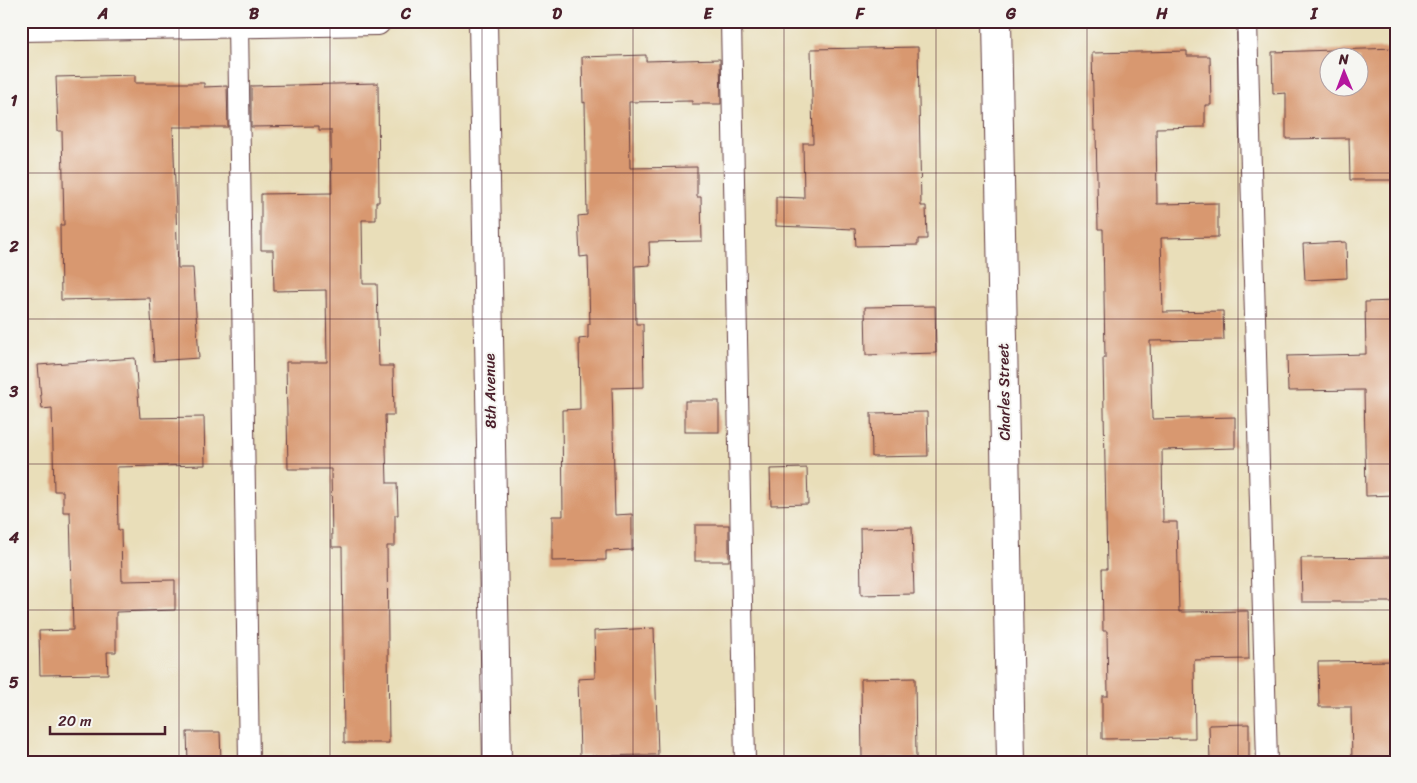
<svg xmlns="http://www.w3.org/2000/svg" width="1417" height="783" font-family="Sriracha,sans-serif">
  <style>
    .building { fill: #d89870; fill-rule: evenodd }
    .lines { fill: none; stroke-linecap: round; stroke-linejoin: round }
    .service-casing { stroke: #623c40; stroke-width: 22 }
    .minor-casing { stroke: #623c40; stroke-width: 30 }
    .service { stroke: #fff; stroke-width: 20 }
    .minor { stroke: #fff; stroke-width: 28 }
    .grid { fill: none; stroke: #4a1f2b; stroke-width: 1; stroke-opacity: 0.55 }
    .labels { text-anchor: middle; stroke-width: 4; stroke-linejoin: round; paint-order: stroke }
    .street-label { font-size: 15px; fill: #4a1f2b; stroke: #f6f6f2 }
    .neatline { fill: none; stroke: #4a1f2b; stroke-width: 2 }
    .grid-label { font-size: 16px; text-anchor: middle; font-weight: bold; fill: #4a1f2b }
  </style>
  <rect width="100%" height="100%" fill="#f6f6f2"/>
  <filter id="ink" filterUnits="userSpaceOnUse"><feTurbulence type="fractalNoise" baseFrequency=".02" numOctaves="2"/><feDisplacementMap in="SourceGraphic" scale="10" xChannelSelector="R" yChannelSelector="G"/><feConvolveMatrix kernelMatrix="1 2 1 2 8 2 1 2 1" color-interpolation-filters="sRGB"/></filter>
  <filter id="wash" filterUnits="userSpaceOnUse"><feTurbulence type="fractalNoise" baseFrequency=".0096" numOctaves="4" result="noise"/><feDisplacementMap in="SourceGraphic" scale="20" xChannelSelector="R" yChannelSelector="G"/><feGaussianBlur stdDeviation="1.12" result="paint"/><feColorMatrix in="noise" values="0 0 0 0 0 0 0 0 0 0 0 0 0 0 0 0 0 1.4 0 .05"/><feComposite in="paint" operator="in"/></filter>
  <g filter="url(#wash)">
    <rect width="100%" height="100%" fill="#e9deb9"/>
    <g id="blocks">
      <g class="building">
        <polygon points="918,47 921,206 926,206 927,239 918,239 918,245 856,246 855,229 776,226 776,197 804,198 803,143 813,143 811,49"/>
        <path d="M1396,48V180H1350L1349,138L1286,139V93L1273,94L1272,52ZM1330,58H1360V88H1330Z"/>
        <polygon points="1187,51 1187,56 1210,56 1211,105 1205,105 1205,127 1156,128 1157,204 1218,203 1218,237 1161,238 1163,312 1223,311 1224,340 1150,341 1152,419 1235,417 1235,448 1162,450 1163,522 1177,522 1179,612 1248,611 1249,659 1194,660 1195,738 1102,739 1102,696 1108,696 1107,631 1103,631 1102,569 1107,569 1103,358 1105,358 1103,229 1098,229 1096,131 1094,131 1092,53"/>
        <polygon points="646,55 646,61 720,59 721,104 692,104 692,101 629,102 630,168 697,167 697,197 701,197 702,241 649,242 650,265 635,266 636,324 643,324 644,387 612,388 615,515 632,514 632,550 606,551 606,560 552,561 552,516 563,516 562,410 580,409 579,339 588,338 588,324 590,324 588,256 580,257 578,216 587,215 585,102 583,103 582,57"/>
        <polygon points="135,75 135,83 204,83 204,87 227,86 228,127 173,127 178,268 193,268 199,358 154,361 150,298 61,300 60,225 64,225 62,131 58,131 56,77"/>
        <polygon points="378,83 379,202 376,202 376,220 362,220 363,284 377,284 379,366 393,366 394,415 385,415 387,483 397,483 398,515 395,515 395,546 387,546 389,743 344,743 342,547 332,547 331,469 288,469 286,362 327,362 326,290 274,291 273,250 261,250 261,194 332,193 331,130 319,130 319,126 251,127 251,86"/>
        <polygon points="1346,242 1347,278 1305,280 1303,244"/>
        <polygon points="1396,301 1396,495 1366,496 1364,390 1288,391 1287,356 1366,354 1365,302"/>
        <polygon points="935,306 936,353 866,355 865,307"/>
        <polygon points="135,358 140,418 204,417 205,465 117,467 118,530 121,530 122,581 175,580 175,610 116,612 116,652 107,652 108,674 40,675 39,631 73,630 70,512 63,512 63,491 54,491 52,408 42,409 38,365"/>
        <rect x="685" y="401" width="34" height="31"/>
        <polygon points="927,412 928,456 872,457 871,413"/>
        <polygon points="807,468 808,504 771,505 770,469"/>
        <rect x="695" y="525" width="34" height="36"/>
        <polygon points="912,527 914,594 861,595 860,528"/>
        <polygon points="1396,557 1396,602 1302,602 1301,558"/>
        <polygon points="654,628 658,755 580,756 578,679 595,678 594,631"/>
        <polygon points="1396,661 1396,762 1352,762 1351,707 1319,707 1318,662"/>
        <polygon points="915,678 916,758 862,759 861,679"/>
        <polygon points="1249,724 1249,761 1210,762 1209,725"/>
        <polygon points="187,732 220,732 221,762 188,762"/>
      </g>
    </g>
  </g>
  <g filter="url(#ink)">
    <use href="#blocks" fill-opacity="0" stroke="#623c40" stroke-width="1"/>
    <g class="lines">
      <g class="service-casing">
        <g id="service">
          <polyline points="731,21 745,762"/>
          <polyline points="1247,21 1267,762"/>
          <polyline points="238,24 249,762"/>
        </g>
      </g>
      <g class="minor-casing">
        <g id="minor">
          <polyline points="483,21 497,762"/>
          <polyline points="997,21 1011,762"/>
          <polyline points="21,27 377,21"/>
        </g>
      </g>
      <use href="#service" class="service"/>
      <use href="#minor" class="minor"/>
    </g>
  </g>
  <path class="grid" d="M179,21V762M330,21V762M482,21V762M633,21V762M784,21V762M936,21V762M1087,21V762M1238,21V762M21,173H1396M21,319H1396M21,464H1396M21,610H1396"/>
  <g class="labels">
    <g class="street-label">
      <text transform="translate(490 391) rotate(-91)" y="5">8th Avenue</text>
      <text transform="translate(1004 392) rotate(-91)" y="5">Charles Street</text>
    </g>
  </g>
  <rect width="1417" height="783" fill="none" stroke="#f6f6f2" stroke-width="55"/>
  <g transform="translate(1344 72) rotate(359)"><circle r="24" fill="#f6f6f2" stroke="#b1a0a2"/>
  <path d="M0-4L9 19L0 12L-9 19Z" fill="#b5179e"/>
  <text y="-8" font-size="14" font-weight="bold" text-anchor="middle" fill="#4a1f2b">N</text>
  </g>
  <path d="M50 726v8h115v-8" fill="none" stroke="#4a1f2b" stroke-width="2.5"/>
  <text x="58" y="726" font-size="15" fill="#4a1f2b" stroke="#f6f6f2" stroke-width="4" paint-order="stroke">20 m</text>
  <rect x="28" y="28" width="1362" height="728" class="neatline"/>
  <g class="grid-label">
    <text x="103" y="19">A</text>
    <text x="254" y="19">B</text>
    <text x="406" y="19">C</text>
    <text x="557" y="19">D</text>
    <text x="708" y="19">E</text>
    <text x="860" y="19">F</text>
    <text x="1011" y="19">G</text>
    <text x="1162" y="19">H</text>
    <text x="1314" y="19">I</text>
    <text x="14" y="106">1</text>
    <text x="14" y="252">2</text>
    <text x="14" y="397">3</text>
    <text x="14" y="543">4</text>
    <text x="14" y="688">5</text>
  </g>
</svg>
